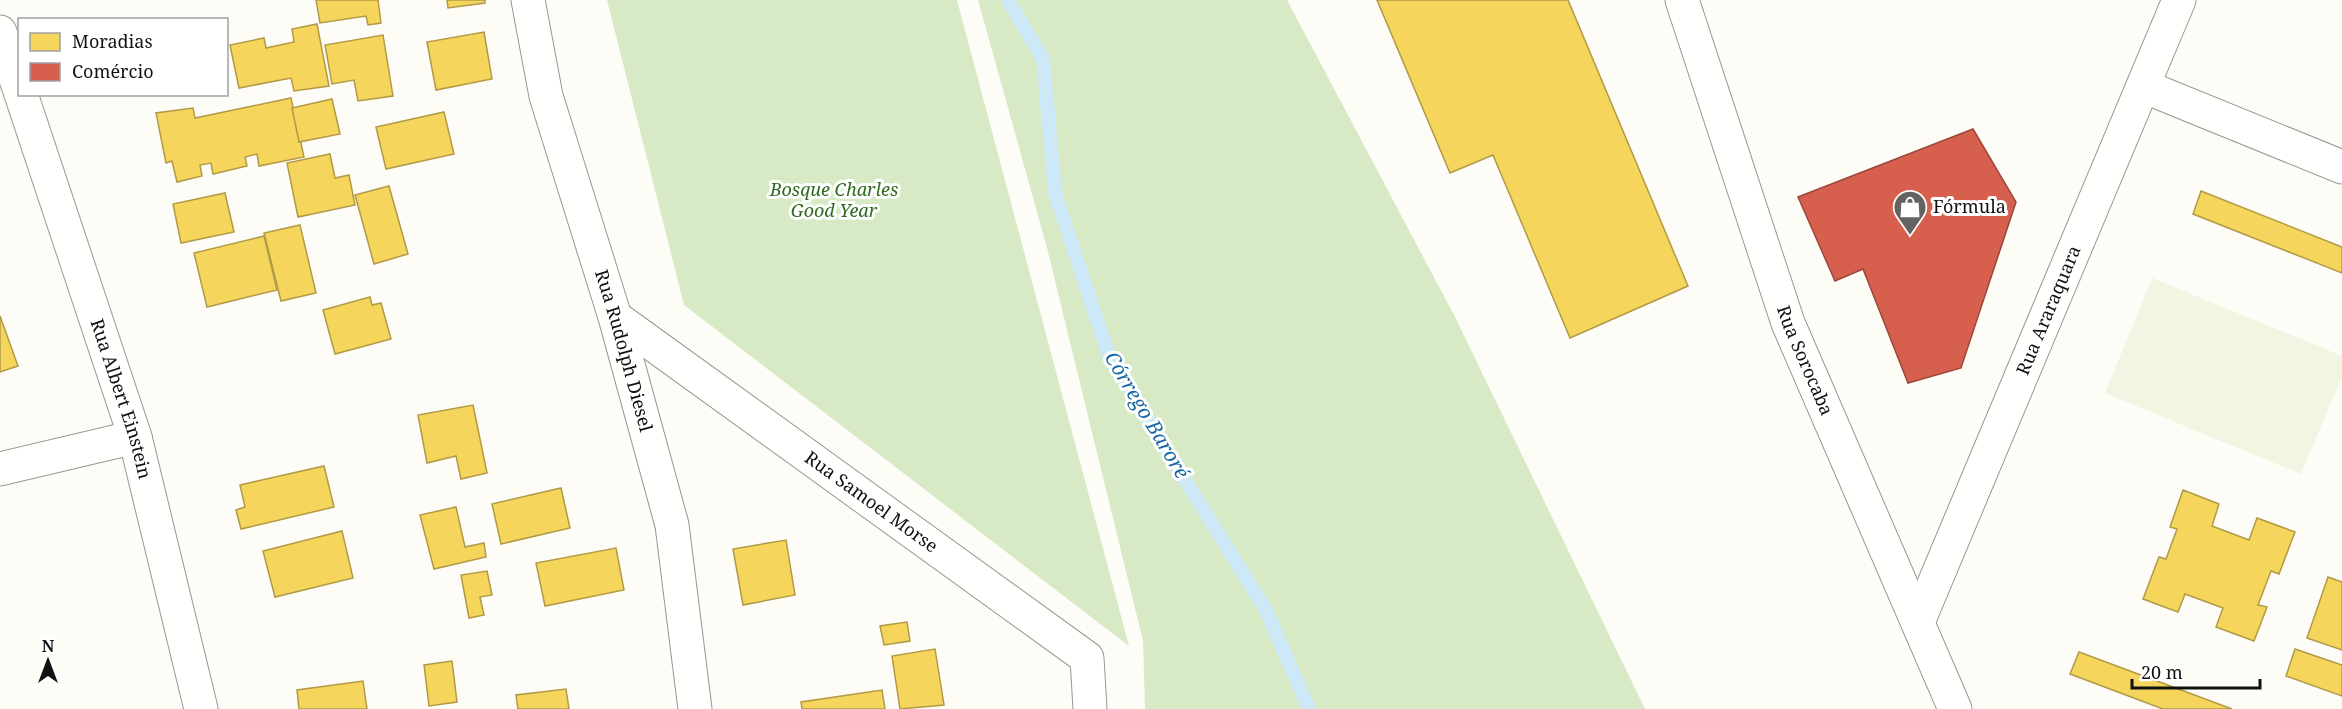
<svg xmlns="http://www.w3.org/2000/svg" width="2342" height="709" font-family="'Noto Serif',serif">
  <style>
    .forest { fill: #d8eac5 }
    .pitch { fill: #f0f6e1 }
    .homes { fill: #f6d55c; stroke: #b19a46; stroke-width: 1.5 }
    .shops { fill: #d6604d; stroke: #9b483b; stroke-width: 1.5 }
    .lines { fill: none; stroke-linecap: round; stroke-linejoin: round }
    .stream { stroke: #cde8f7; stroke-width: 14 }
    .minor-casing { stroke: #979795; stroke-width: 35 }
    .minor { stroke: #fffffe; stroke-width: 33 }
    .labels { text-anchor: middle; stroke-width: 6; stroke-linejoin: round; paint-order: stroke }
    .park-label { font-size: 18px; font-style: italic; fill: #2f6b1f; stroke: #fff }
    .poi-label { font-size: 18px; fill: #111; stroke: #fff; text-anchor: start }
    .street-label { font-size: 18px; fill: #111; stroke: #fff }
    .water-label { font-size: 20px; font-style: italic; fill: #1768a6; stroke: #fff }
  </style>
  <rect width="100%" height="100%" fill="#fdfcf7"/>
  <g class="forest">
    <polygon points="607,0 957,0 1129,646 684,305"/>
    <polygon points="978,0 1287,0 1455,317 1645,709 1145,709 1143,641 1047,248"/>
  </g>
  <polygon class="pitch" points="2152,278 2342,356 2342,376 2301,474 2105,393"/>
  <g class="homes">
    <polygon points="316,0 378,0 381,23 368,25 366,16 320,23"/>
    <polygon points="447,0 485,0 485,3 448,8"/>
    <polygon points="1377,0 1568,0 1688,286 1570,338 1493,155 1450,173"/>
    <polygon points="317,24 329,86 294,91 291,78 239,88 230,45 264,38 266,48 294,42 292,29"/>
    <polygon points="484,32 492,79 436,90 427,42"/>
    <polygon points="383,35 393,96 358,101 354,80 332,84 325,45"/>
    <polygon points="291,98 304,157 259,166 257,154 245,157 247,166 213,174 211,163 200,165 202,176 177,182 172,161 166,163 156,113 193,108 195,118"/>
    <polygon points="332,99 340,134 299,142 292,108"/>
    <polygon points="444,112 454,154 386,169 376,127"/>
    <polygon points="330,154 335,178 349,175 355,205 298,217 287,163"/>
    <polygon points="389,186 408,254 374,264 355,195"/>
    <polygon points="2201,191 2342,247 2342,273 2193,214"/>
    <polygon points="225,193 234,232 181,243 173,204"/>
    <polygon points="300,225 316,293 281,301 264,233"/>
    <polygon points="264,236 277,290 207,307 194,253"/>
    <polygon points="370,297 372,305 381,303 391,339 335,354 323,310"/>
    <polygon points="0,316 18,366 0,372"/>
    <polygon points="473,405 487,473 461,479 456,456 427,463 418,415"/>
    <polygon points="324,466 334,507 241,529 236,510 245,507 240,485"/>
    <polygon points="561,488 570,528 501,544 492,504"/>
    <polygon points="2183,490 2219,504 2212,526 2249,540 2257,518 2295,532 2279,574 2271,571 2258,605 2267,607 2254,641 2216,627 2223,608 2185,594 2178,612 2143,599 2159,557 2166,559 2177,529 2170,527"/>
    <polygon points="456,507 465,547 484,543 486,557 434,569 420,515"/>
    <polygon points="342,531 353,578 275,597 263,551"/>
    <polygon points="786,540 795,595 743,605 733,549"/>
    <polygon points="616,548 624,590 545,606 536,563"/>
    <polygon points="487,571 492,595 480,597 484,615 469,618 461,575"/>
    <polygon points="2328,577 2342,582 2342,650 2307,638"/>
    <polygon points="907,622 910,641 884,645 880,626"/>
    <polygon points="935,649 944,705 900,709 892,656"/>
    <polygon points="2295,649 2342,665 2342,696 2286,676"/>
    <polygon points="2079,652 2232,709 2163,709 2070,674"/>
    <polygon points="452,661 457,702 429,706 424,665"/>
    <polygon points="363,681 367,709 299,709 297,690"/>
    <polygon points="566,689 569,709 518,709 516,695"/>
    <polygon points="882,690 885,709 802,709 801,702"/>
  </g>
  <polygon class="shops" points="1973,129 2016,202 1961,368 1908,383 1863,269 1835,281 1798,197"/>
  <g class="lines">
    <polyline class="stream" points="1008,0 1043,59 1055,193 1110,359 1266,610 1309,709"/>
    <g class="minor-casing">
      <g id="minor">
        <path id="s1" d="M528,0L546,96L615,317L672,525L695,709"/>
        <path id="s2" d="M1682,0L1788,323L1955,709"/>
        <polyline points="0,32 20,91"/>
        <polyline points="2143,86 2342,167"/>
        <path id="s3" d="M21,94L135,437L201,709"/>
        <path id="s4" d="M615,317L1087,658L1090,709"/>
        <polyline points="0,469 135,437"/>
        <path id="s5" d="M1918,622L2179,0"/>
      </g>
    </g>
    <use href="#minor" class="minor"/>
  </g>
  <defs>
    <g id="shop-pin" transform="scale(1.725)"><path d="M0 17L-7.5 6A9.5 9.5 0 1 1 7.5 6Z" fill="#646362" stroke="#fff"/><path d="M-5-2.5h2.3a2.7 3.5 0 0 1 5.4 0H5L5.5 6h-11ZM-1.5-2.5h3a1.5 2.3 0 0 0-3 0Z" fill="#fff"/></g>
  </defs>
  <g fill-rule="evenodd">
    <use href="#shop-pin" x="1910" y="207"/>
  </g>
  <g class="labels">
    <g class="park-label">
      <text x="834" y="196">Bosque Charles<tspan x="834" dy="21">Good Year</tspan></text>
    </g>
    <g class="poi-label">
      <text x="1933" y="213">Fórmula</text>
    </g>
    <g class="street-label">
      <text dy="6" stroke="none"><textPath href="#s5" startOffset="338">Rua Araraquara</textPath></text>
      <text dy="6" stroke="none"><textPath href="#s1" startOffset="364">Rua Rudolph Diesel</textPath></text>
      <text dy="6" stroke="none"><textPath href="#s2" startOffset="381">Rua Sorocaba</textPath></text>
      <text dy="6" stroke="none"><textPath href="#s3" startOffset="321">Rua Albert Einstein</textPath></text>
      <text dy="6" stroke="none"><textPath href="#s4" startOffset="316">Rua Samoel Morse</textPath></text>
    </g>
    <g class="water-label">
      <text transform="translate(1147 415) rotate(59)" y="7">Córrego Baroré</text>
    </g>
  </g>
  <rect x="18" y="18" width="210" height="78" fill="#ffffff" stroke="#a0a0a0" stroke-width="1.5"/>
  <rect x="30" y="33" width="30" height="18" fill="#f6d55c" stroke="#a0a0a0" stroke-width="1.5"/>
  <text x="72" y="48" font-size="18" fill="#111111">Moradias</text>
  <rect x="30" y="63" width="30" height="18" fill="#d6604d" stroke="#a0a0a0" stroke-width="1.5"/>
  <text x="72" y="78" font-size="18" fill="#111111">Comércio</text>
  <g transform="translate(48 661)" stroke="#ffffff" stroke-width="4.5" paint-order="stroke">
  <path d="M0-4.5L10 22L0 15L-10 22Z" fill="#111111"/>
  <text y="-9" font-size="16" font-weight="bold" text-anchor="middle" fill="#111111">N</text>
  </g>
  <path d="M2132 679v9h128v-9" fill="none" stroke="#111111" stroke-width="3"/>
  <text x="2141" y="679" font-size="18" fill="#111111" stroke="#ffffff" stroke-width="4.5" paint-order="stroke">20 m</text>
</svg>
